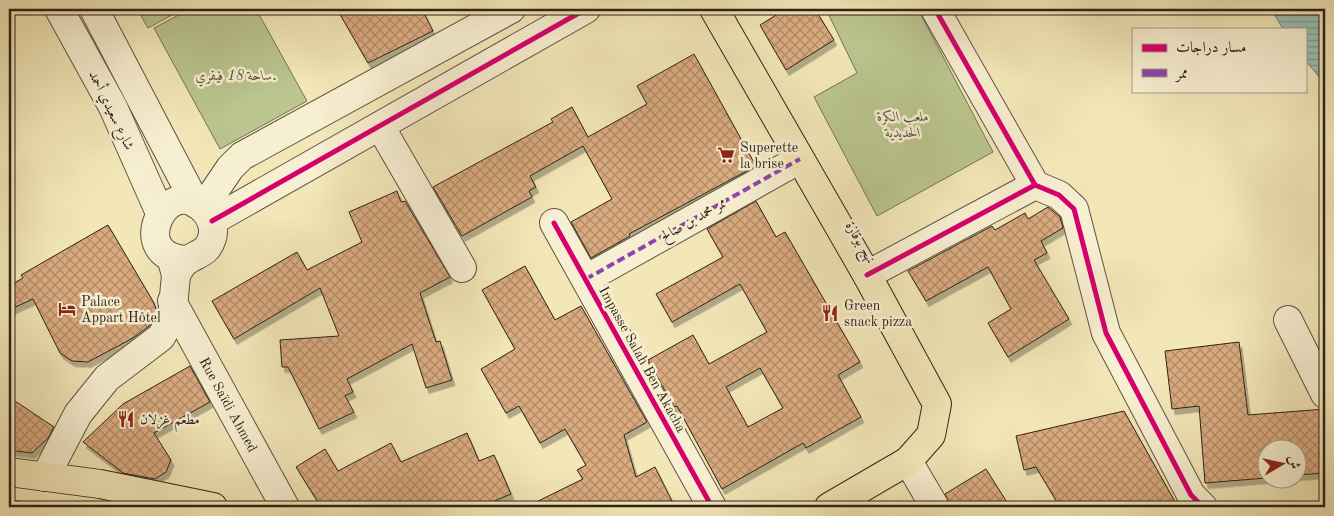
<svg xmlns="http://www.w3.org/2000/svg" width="1334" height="516" font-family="'Old Standard TT',Amiri,serif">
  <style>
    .green { fill: #bac58f; stroke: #747454 }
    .water { fill: url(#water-rules); stroke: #708176 }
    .building { fill: url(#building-cross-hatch); stroke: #2d231a; fill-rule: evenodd; filter: url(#shadow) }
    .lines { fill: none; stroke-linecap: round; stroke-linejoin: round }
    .minor-casing { stroke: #5e5442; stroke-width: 30 }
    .major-casing { stroke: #2d231a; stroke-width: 30 }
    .minor { stroke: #f7efd1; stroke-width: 28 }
    .major { stroke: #f3e7b8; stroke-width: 28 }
    .tram { stroke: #2d231a; stroke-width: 1 }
    .quiet { stroke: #8e44ad; stroke-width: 4; stroke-dasharray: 8 4; stroke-linecap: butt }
    .cycleway-casing { stroke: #f7efd1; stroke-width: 8 }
    .cycleway { stroke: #d6006c; stroke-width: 5 }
    .labels { text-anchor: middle; stroke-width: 5; stroke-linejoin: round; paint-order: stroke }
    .park-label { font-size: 14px; font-style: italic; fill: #57543d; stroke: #f7efd1 }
    .street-label { font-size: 14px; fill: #2d231a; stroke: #f7efd1 }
    .poi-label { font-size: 14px; fill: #2d231a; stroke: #f7efd1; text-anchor: start }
  </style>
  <defs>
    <pattern id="water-rules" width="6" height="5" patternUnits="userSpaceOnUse" patternTransform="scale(1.25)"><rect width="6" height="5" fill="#9cbfb4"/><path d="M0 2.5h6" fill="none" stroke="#809b92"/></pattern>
    <pattern id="building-cross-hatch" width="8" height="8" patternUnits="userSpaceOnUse" patternTransform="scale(1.25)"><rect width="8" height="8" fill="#daab7f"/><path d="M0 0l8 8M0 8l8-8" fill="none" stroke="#b18b67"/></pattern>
    <filter id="shadow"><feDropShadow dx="3" dy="5.5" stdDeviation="0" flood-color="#0004"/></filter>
  </defs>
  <rect width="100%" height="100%" fill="#f3e7b8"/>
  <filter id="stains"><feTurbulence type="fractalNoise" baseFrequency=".004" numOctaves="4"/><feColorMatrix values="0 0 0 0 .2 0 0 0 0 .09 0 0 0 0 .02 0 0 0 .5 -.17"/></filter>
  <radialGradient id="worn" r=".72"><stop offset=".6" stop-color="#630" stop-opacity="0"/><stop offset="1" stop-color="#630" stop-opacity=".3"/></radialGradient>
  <g class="green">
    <polygon points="137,9 183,9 148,28"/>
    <polygon points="190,9 256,9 307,101 220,149 154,28"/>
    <polygon points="826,9 918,9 993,152 877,216 814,97 857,73"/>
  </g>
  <polygon class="water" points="1271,9 1325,9 1325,84 1305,60 1305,29 1283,29"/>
  <g class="building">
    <polygon points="337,9 422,9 433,31 368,63"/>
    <polygon points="786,9 815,9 834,40 786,70 760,25"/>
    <polygon points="694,54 756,166 629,234 630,236 591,258 571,222 612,199 583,146 530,176 536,187 529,191 532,197 462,236 433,187 553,122 551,119 572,107 588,137 647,104 637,86"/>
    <polygon points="397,191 401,202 405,201 450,277 420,293 436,342 440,341 452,380 426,388 412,344 347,379 353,392 345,396 354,412 319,429 288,367 282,367 280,340 339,336 320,288 234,339 212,301 297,252 307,270 362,242 349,212"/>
    <path d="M756,201L776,237L785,232L860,362L838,375L861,417L806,448L803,443L722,489L677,406L674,407L648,360L693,335L709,364L767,332L740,284L672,322L656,294L723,257L707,229ZM760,368L783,408L748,427L726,387Z"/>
    <polygon points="1048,207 1060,217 1063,228 1041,241 1047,253 1034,260 1069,319 1008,357 988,323 1011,309 988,267 926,301 908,271 992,226 995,230 1025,213 1028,219"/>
    <polygon points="108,225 154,303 157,313 149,326 133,338 88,362 72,361 60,353 33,299 9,310 9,286 23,278 21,275"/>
    <polygon points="525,266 555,320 581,306 647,422 624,435 636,477 655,467 675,507 526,507 583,479 577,470 586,465 565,429 540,443 519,406 506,413 481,369 515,349 482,290"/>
    <polygon points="1239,342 1248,415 1325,409 1325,473 1296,475 1296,448 1266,448 1266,478 1205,483 1199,406 1172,409 1165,351"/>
    <polygon points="190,366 210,402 154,433 171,460 166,472 155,479 123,473 83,442 123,404"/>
    <polygon points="9,397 54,427 48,438 32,453 9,450"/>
    <polygon points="1124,411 1178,507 1060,507 1036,467 1024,470 1016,436"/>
    <polygon points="467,433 479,461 494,455 511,494 480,507 321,507 296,467 325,449 338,471 391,443 401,462"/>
    <polygon points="986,469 1010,507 951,507 945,494"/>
  </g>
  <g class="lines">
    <g class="minor-casing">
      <g id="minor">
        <polyline points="59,9 113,107 160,213"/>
        <polyline points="94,9 196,204"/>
        <polyline points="380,126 462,268"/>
        <polyline points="1035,185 1059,195 1074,209 1106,333 1191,495 1203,507"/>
        <polyline points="203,208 230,168 242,156 511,9"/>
        <polyline points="212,221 586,9"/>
        <polyline points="554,223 712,507"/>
        <path d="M176,275C179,270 182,263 188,260C198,253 208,253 212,238C215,228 211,217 204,210C167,170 124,259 188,260"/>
        <polyline points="867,275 1035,185 935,9"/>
        <polyline points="586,279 800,159"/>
        <path id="s1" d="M172,301L285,507"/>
        <polyline points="1288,320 1325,394"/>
        <polyline points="908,461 935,507"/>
        <polyline points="45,477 78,414 107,378 161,337 172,318 176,275 171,257"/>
      </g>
    </g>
    <g class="major-casing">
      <g id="major">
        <polyline points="714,9 867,275 937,404 931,435 908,461 829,507"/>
        <polyline points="9,472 100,484 213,507"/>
      </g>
    </g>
    <use href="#minor" class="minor"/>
    <use href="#major" class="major"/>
    <polyline class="tram" points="9,500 67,507"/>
    <polyline class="quiet" points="586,279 800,159"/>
    <g class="cycleway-casing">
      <g id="cycleway">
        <polyline points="1035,185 1059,195 1074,209 1106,333 1191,495 1203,507"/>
        <polyline points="212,221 586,9"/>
        <polyline points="554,223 712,507"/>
        <polyline points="867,275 1035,185 935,9"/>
      </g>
    </g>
    <use href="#cycleway" class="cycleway"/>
  </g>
  <defs>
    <g id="supermarket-bare" transform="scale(1.35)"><path d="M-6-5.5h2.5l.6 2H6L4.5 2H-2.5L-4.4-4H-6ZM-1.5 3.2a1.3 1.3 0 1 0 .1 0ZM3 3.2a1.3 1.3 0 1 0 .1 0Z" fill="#8f2418" stroke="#f7efd1" stroke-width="2.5" paint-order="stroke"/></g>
    <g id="hotel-bare" transform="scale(1.35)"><path d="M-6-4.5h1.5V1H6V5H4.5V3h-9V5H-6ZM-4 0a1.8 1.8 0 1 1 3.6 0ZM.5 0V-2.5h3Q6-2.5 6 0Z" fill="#8f2418" stroke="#f7efd1" stroke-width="2.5" paint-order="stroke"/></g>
    <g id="restaurant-bare" transform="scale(1.35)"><path d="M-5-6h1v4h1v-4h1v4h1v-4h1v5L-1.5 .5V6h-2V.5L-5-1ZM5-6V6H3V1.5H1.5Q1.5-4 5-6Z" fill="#8f2418" stroke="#f7efd1" stroke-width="2.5" paint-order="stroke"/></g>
  </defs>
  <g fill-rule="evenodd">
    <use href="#supermarket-bare" x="726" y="155"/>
    <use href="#hotel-bare" x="67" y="309"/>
    <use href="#restaurant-bare" x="830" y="313"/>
    <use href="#restaurant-bare" x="126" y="419"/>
  </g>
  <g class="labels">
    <g class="park-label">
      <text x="236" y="80">ساحة 18 فيفري.</text>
      <text x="903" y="121">ملعب الكرة<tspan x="903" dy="16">الحديدية</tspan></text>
    </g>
    <g class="street-label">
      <text transform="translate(112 110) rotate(64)" y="5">شارع سعيدي أحمد</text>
      <text transform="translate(693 219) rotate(-29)" y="5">ممر محمد بن صالح</text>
      <text transform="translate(861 242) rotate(60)" y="5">نهج بوقارة</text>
      <text transform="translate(643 359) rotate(61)" y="5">Impasse Salah Ben Akacha</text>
      <text dy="5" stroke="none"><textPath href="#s1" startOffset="118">Rue Saïdi Ahmed</textPath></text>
    </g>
    <g class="poi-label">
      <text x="740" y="152">Superette<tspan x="740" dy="16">la brise</tspan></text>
      <text x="81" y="306">Palace<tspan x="81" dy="16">Appart Hôtel</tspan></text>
      <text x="844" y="310">Green<tspan x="844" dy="16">snack pizza</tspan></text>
      <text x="140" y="424">مطعم غزلان</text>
    </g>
  </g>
  <rect width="1334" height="516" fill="none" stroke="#f3e7b8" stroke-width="30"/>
  <rect x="10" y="10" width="1314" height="496" fill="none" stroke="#2d231a" stroke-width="2.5"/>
  <rect x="15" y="15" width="1304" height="486" fill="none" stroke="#2d231a"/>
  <rect x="1132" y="28" width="175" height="65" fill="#f7efd1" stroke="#a69d88"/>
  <rect x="1142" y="44" width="25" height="8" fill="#d6006c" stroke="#a69d88"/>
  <text x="1176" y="52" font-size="15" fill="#2d231a">مسار دراجات</text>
  <rect x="1142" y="69" width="25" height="8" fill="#8e44ad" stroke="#a69d88"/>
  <text x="1176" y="78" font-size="15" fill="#2d231a">ممر</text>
  <g transform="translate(1282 464) rotate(81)"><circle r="24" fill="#f7efd1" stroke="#a69d88"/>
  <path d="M0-4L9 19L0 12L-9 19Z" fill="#8f2418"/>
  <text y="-8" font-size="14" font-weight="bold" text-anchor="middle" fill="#2d231a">ش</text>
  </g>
  <rect width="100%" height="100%" filter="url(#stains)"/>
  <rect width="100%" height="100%" fill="url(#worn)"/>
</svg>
